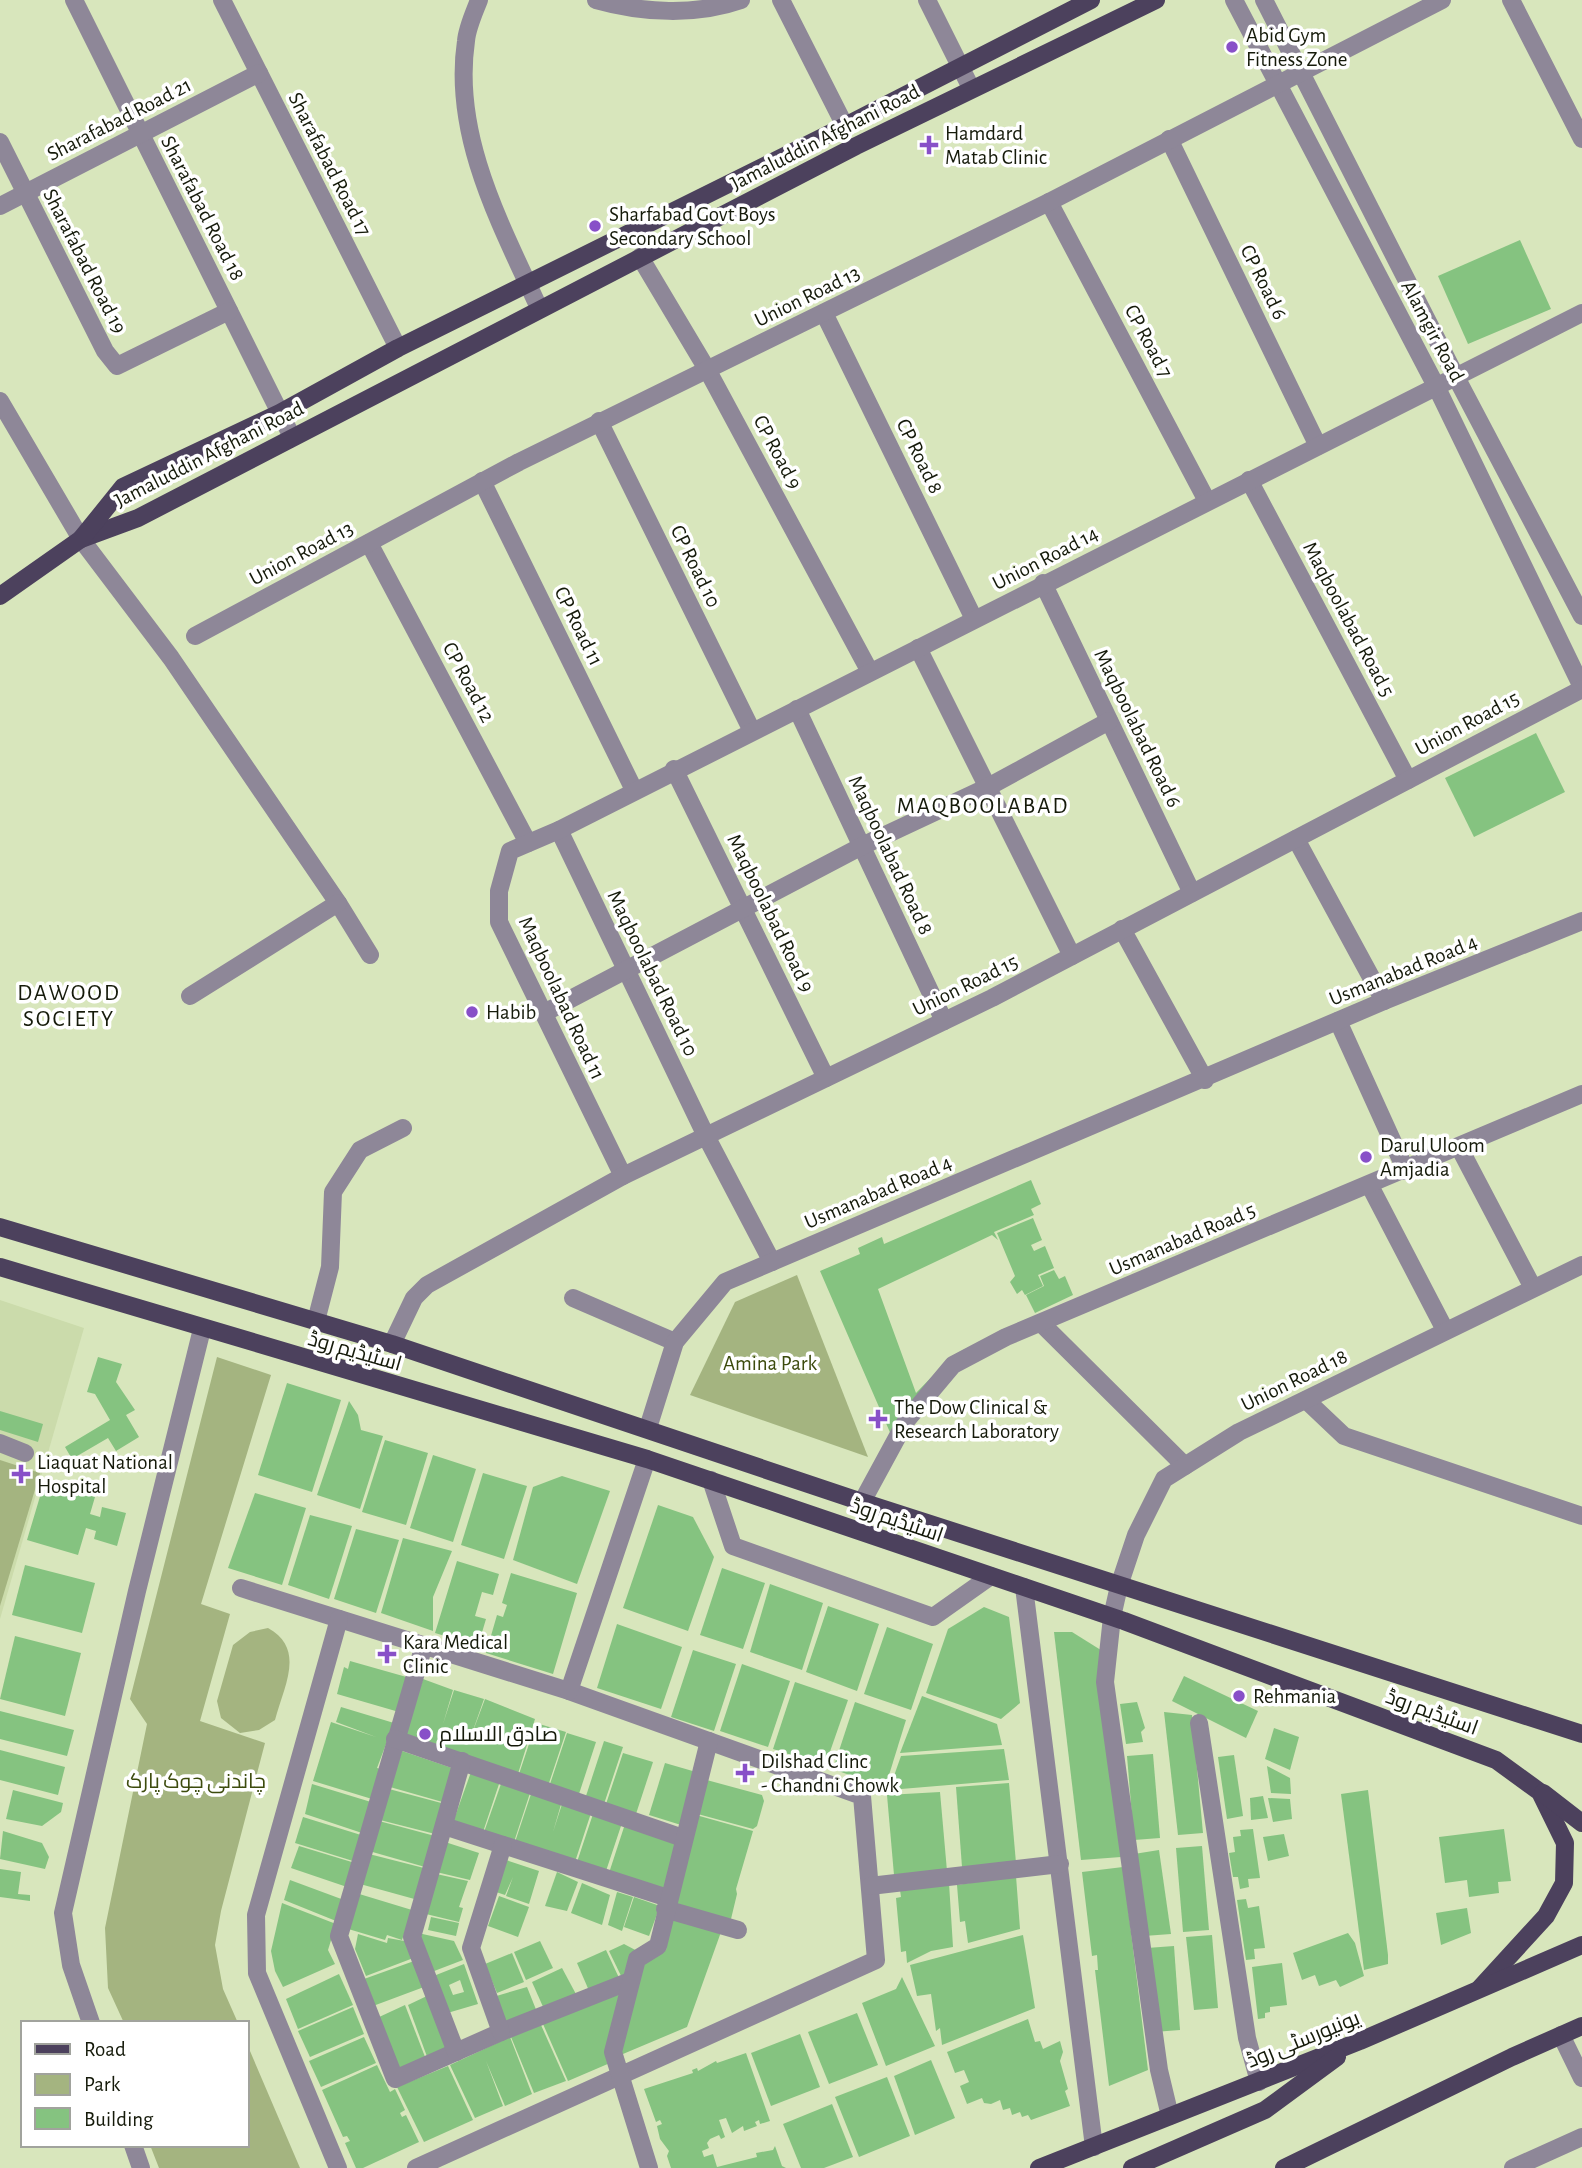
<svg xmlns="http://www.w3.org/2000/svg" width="1582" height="2168" font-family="'Alegreya Sans',Cairo,sans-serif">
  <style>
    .built { fill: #cbdbab }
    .green { fill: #a4b480 }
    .building { fill: #85c380; fill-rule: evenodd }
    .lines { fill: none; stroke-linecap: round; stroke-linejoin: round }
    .minor { stroke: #8e8798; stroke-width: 18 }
    .major { stroke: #4c415d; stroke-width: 18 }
    .poi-dot { fill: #8850c8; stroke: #fff; stroke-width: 2.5 }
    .labels { text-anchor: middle; stroke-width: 7; stroke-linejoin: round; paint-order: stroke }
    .poi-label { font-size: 21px; fill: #151a0a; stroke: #fff; text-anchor: start }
    .street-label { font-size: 21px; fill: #151a0a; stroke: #fff }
    .park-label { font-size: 21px; fill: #3c4b0d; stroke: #fff }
    .neighbourhood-label { font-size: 23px; letter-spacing: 2px; fill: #151a0a; stroke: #fff }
  </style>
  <rect width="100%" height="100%" fill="#d8e6bc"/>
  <polygon class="built" points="0,1300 84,1328 0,1619"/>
  <g class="green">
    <polygon points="797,1275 868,1457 690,1395 735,1302"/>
    <polygon points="217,1357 271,1375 201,1604 230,1614 200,1721 265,1743 221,1911 215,1945 223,1989 238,2023 124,2023 108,1988 105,1928 147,1724 130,1699"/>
    <polygon points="0,1460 40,1473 0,1606"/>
    <path d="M268,1628C306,1649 284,1686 275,1720L259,1730L240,1733L221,1718L217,1701L233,1645L250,1632Z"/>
    <polygon points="247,2044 300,2168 159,2168 150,2145 247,2145"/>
  </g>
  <g class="building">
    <polygon points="1520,240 1551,309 1468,344 1438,276"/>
    <polygon points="1536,733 1565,792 1474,837 1445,778"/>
    <polygon points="1031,1180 1041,1204 1031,1209 1034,1215 994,1232 998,1240 992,1235 878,1289 916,1393 952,1356 969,1347 892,1437 820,1271 860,1254 858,1248 882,1237 884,1244"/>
    <polygon points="1033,1218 1042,1240 1031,1245 1034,1251 1045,1246 1054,1268 1038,1275 1043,1286 1025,1295 1022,1290 1017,1294 1010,1282 1015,1276 997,1233"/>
    <polygon points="1054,1270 1059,1279 1065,1276 1073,1295 1035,1313 1026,1295 1044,1286 1040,1276"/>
    <polygon points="98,1357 122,1364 116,1382 135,1410 126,1415 139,1437 116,1451 108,1438 72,1459 65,1447 110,1420 95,1394 87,1392"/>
    <polygon points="287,1383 341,1400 312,1492 258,1475"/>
    <polygon points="349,1401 358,1415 361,1430 383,1436 360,1509 317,1495"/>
    <polygon points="0,1411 43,1424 38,1442 0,1430"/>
    <polygon points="385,1440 428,1453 406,1525 362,1512"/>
    <polygon points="433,1455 476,1469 453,1542 410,1528"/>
    <polygon points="483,1473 527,1486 504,1559 461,1545"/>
    <polygon points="562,1476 610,1491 577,1584 513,1560 533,1487"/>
    <polygon points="44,1483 95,1497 90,1514 100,1517 102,1507 126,1513 117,1546 94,1539 96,1531 86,1528 78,1555 27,1540"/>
    <polygon points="255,1493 306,1508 282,1585 228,1568"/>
    <polygon points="658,1505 693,1517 714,1557 688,1631 623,1608"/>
    <polygon points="310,1515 352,1526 329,1599 288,1585"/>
    <polygon points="356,1529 399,1540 376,1613 334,1599"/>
    <polygon points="403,1538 452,1551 433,1597 433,1631 381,1613"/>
    <polygon points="457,1561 499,1574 493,1595 482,1592 475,1616 486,1619 478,1646 435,1633"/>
    <polygon points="25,1565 95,1583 82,1633 12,1615"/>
    <polygon points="722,1568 765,1583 743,1649 700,1635"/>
    <polygon points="511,1573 577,1593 553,1674 486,1653 497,1615 503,1617 507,1605 502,1603"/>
    <polygon points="770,1584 823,1603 802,1670 750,1652"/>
    <polygon points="828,1606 879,1624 857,1691 806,1672"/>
    <polygon points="984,1607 1009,1617 1020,1703 1001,1719 926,1693 948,1629"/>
    <polygon points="617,1624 682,1647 661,1709 597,1688"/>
    <polygon points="887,1627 933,1644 911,1710 864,1694"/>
    <polygon points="1054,1632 1072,1632 1104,1652 1121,1857 1081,1860"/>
    <polygon points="15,1636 81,1653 65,1716 0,1699"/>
    <polygon points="693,1650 736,1664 714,1731 671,1717"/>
    <polygon points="350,1661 410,1678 399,1712 337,1694 344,1667 348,1669"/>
    <polygon points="742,1664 790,1681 768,1747 720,1731"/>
    <polygon points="1184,1676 1258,1711 1246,1738 1172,1701"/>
    <polygon points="423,1679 453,1690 443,1724 454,1690 484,1699 470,1739 485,1699 535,1719 517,1777 404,1739"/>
    <polygon points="795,1682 848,1700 825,1766 773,1749"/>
    <polygon points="922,1696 997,1724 1002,1745 900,1753"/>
    <polygon points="855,1702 906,1720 885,1788 833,1769"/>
    <polygon points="1137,1702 1145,1728 1141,1732 1143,1742 1126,1744 1120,1704"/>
    <polygon points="341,1707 394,1723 377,1768 381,1769 372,1799 313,1781 331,1722 376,1737 336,1722"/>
    <polygon points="0,1711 74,1730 67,1756 0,1739"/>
    <polygon points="1164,1712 1192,1715 1203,1833 1178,1835"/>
    <polygon points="536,1723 566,1732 548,1786 518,1777"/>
    <polygon points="1274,1728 1299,1737 1290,1770 1265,1759"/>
    <polygon points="567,1733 596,1742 578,1797 549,1787"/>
    <polygon points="604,1741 623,1747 604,1804 585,1799"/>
    <polygon points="1004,1749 1009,1780 889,1790 901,1756"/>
    <polygon points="0,1750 65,1767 58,1795 0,1780"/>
    <polygon points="402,1751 455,1769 446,1803 390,1787"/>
    <polygon points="623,1753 653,1762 635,1817 605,1807"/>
    <polygon points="1153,1754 1160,1838 1134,1840 1127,1756"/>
    <polygon points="1234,1755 1243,1816 1227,1819 1218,1757"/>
    <polygon points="665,1763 696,1772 681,1825 649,1815"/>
    <polygon points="1267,1766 1290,1778 1291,1794 1271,1793"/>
    <polygon points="471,1772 500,1781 482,1835 452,1825"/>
    <polygon points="703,1779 762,1795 764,1801 757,1826 753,1829 694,1813"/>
    <polygon points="502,1781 531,1790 513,1845 483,1835"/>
    <polygon points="1009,1783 1016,1863 962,1867 956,1787"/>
    <polygon points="312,1784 371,1802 362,1833 305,1814"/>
    <polygon points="389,1789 445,1804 435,1834 380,1820"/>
    <polygon points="13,1790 63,1803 61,1812 42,1826 6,1819"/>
    <polygon points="1368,1790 1388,1955 1388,1964 1364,1970 1341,1794"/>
    <polygon points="532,1791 562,1801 553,1832 563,1801 592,1810 574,1865 514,1845"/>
    <polygon points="940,1792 947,1871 894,1875 887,1795"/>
    <polygon points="1263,1796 1268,1818 1251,1820 1250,1798"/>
    <polygon points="1268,1798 1290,1799 1292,1819 1273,1822"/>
    <polygon points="594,1811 623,1820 605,1874 576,1865"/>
    <polygon points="696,1815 753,1831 736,1889 737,1894 731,1919 673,1907"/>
    <polygon points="303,1817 361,1835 353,1861 295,1843"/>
    <polygon points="379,1821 435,1836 425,1867 369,1851"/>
    <polygon points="626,1821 681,1839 667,1894 608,1876"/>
    <polygon points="1253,1829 1260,1878 1248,1879 1249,1887 1240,1889 1238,1877 1233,1877 1229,1853 1235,1852 1233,1837 1241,1836 1240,1830"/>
    <polygon points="1504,1829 1511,1881 1498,1882 1499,1893 1469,1897 1467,1880 1445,1883 1439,1837"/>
    <polygon points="3,1831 42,1843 49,1857 45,1869 0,1859"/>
    <polygon points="1284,1834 1289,1856 1268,1861 1263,1837"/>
    <polygon points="442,1841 479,1853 470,1880 432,1871"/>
    <polygon points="299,1846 355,1863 347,1887 291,1868"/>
    <polygon points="1202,1846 1209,1930 1183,1932 1176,1848"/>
    <polygon points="1159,1850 1171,1934 1144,1936 1134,1854"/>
    <polygon points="369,1854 424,1868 418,1900 360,1884"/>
    <polygon points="500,1858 539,1871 529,1904 506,1896 513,1877 505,1895 490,1890"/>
    <polygon points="1123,1867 1148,2070 1109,2086 1095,1970 1098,1970 1097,1955 1092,1956 1082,1872"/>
    <polygon points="0,1869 21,1872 18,1894 30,1895 30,1901 0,1897"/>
    <polygon points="557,1872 578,1882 567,1911 545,1906"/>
    <polygon points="432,1873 468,1881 459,1907 463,1908 459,1922 426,1914"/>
    <polygon points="1016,1876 1020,1929 968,1943 965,1921 960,1922 957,1885"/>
    <polygon points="290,1880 344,1900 336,1921 284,1900"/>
    <polygon points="582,1883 610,1895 602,1925 571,1913"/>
    <polygon points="949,1883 953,1947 931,1951 907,1963 906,1951 901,1952 896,1898 901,1897 900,1890"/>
    <polygon points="617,1892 633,1897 622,1931 608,1925"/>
    <polygon points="356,1893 412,1910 402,1940 387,1935 385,1940 345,1928"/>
    <polygon points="499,1896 529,1907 518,1937 488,1926"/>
    <polygon points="634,1897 660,1906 649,1936 624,1927"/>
    <polygon points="1246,1899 1248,1908 1259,1906 1265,1948 1254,1949 1255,1959 1246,1960 1237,1900"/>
    <polygon points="282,1903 336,1924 328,1950 335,1964 283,1987 275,1971 271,1951"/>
    <polygon points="1467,1908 1471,1933 1441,1945 1436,1913"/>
    <polygon points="672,1916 721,1932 687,2027 623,2054 619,2060 640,1961 666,1950"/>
    <polygon points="431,1917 459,1923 456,1936 428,1930"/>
    <polygon points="418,1933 454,1941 463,1960 429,1973"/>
    <polygon points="1348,1933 1355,1943 1364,1976 1340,1987 1336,1980 1319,1986 1315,1975 1302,1980 1293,1953"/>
    <polygon points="358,1934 387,1943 388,1938 410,1942 416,1957 366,1976 355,1949"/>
    <polygon points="1023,1935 1035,2008 942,2045 940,2028 936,2031 931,1994 917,1996 910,1965"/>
    <polygon points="1212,1935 1218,2008 1194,2010 1186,1937"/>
    <polygon points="540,1941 553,1968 526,1980 514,1952"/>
    <polygon points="624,1944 641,1953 623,1980 609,1951"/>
    <polygon points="1174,1946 1180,2030 1154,2032 1147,1948"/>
    <polygon points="606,1950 620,1980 590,1993 577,1963"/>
    <polygon points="512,1953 524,1982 497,1993 485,1964"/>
    <polygon points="414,1961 424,1987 373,2006 364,1979"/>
    <polygon points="1282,1963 1287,2005 1270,2007 1270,2012 1265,2013 1265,2018 1258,2019 1252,1967"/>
    <path d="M464,1964L478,2004L444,2014L431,1977ZM460,1980L464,1992L453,1995L449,1985Z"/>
    <polygon points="562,1968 577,1996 544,2009 532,1982"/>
    <polygon points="339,1974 353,2005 298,2029 286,1999"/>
    <polygon points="902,1977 935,2046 886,2066 862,2003 896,1989"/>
    <polygon points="527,1987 537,2012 506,2029 493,1997"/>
    <polygon points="626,1987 610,2063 568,2081 543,2024"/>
    <polygon points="429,1995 452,2052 429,2062 408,2005"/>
    <polygon points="405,2005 427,2062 400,2073 377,2018"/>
    <polygon points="353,2007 364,2034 310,2057 298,2031"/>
    <polygon points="857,2013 878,2065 829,2084 808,2032"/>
    <polygon points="1028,2019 1035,2042 1040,2041 1043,2049 1060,2041 1063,2052 1060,2061 1068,2089 1065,2091 1070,2106 1031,2120 1028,2115 1022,2117 1020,2112 1012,2115 1010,2108 1003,2110 1000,2100 991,2104 984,2103 982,2098 967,2104 960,2086 969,2082 964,2070 955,2073 947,2052"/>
    <polygon points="541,2025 566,2081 534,2093 511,2037"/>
    <polygon points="800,2034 820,2087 771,2106 751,2053"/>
    <polygon points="364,2037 376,2063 321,2087 309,2061"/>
    <polygon points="510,2037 532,2094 505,2106 486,2061 503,2106 475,2118 450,2065"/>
    <polygon points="746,2053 770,2121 760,2124 759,2120 755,2122 757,2126 744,2131 743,2126 732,2133 726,2118 719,2120 725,2137 721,2139 719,2135 710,2139 707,2143 709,2148 702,2151 704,2157 713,2154 717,2167 757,2157 756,2153 773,2150 775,2146 782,2166 786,2168 671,2168 667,2156 669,2151 660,2139 657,2126 662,2124 660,2120 656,2122 644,2089 693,2073 692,2070 697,2068 698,2071 716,2061 717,2063"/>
    <polygon points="931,2060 955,2118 915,2135 894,2076"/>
    <polygon points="377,2065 390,2092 395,2089 405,2110 400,2113 402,2117 406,2115 419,2142 363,2168 356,2168 345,2143 350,2141 347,2136 343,2137 322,2090"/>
    <polygon points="448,2066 473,2120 424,2142 397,2087"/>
    <polygon points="887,2077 910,2136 859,2157 835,2097"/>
    <polygon points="832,2104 853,2157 824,2168 801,2168 783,2124"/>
  </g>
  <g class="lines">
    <g class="minor">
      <polyline points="74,0 292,437"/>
      <polyline points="222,0 398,348"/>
      <path d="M479,0C474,13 467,28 466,41C452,136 501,225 539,308"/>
      <path d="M596,0C642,13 696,16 741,0"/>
      <polyline points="781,0 845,126"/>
      <polyline points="927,0 971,88"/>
      <polyline points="1234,0 1436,386 1582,687"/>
      <polyline points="1264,0 1456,377 1582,616"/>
      <polyline points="1511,0 1582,139"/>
      <polyline points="1169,139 1318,446"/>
      <polyline points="0,142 105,351 117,366 229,311"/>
      <polyline points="1049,202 1207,501"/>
      <polyline points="0,206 259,73"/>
      <polyline points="640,257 708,371 870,672"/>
      <polyline points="824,313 974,619"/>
      <polyline points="0,401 81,539 171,658 338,903 370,955"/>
      <polyline points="599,421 752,731"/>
      <polyline points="1249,480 1408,780"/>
      <polyline points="482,481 634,790"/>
      <polyline points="369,543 528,843"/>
      <polyline points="1043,583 1192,893"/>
      <polyline points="195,636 519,462 1049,202 1442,0"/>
      <polyline points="918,648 1072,956"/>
      <polyline points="797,709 944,1021"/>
      <polyline points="674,769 826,1078"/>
      <polyline points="559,830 706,1136 772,1262"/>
      <polyline points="1296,839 1384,1001"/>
      <polyline points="1122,929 1205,1080"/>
      <polyline points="190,996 338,903"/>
      <polyline points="544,1013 862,846 988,787 1109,721"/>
      <polyline points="1338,1021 1406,1171"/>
      <polyline points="1459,1147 1532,1286"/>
      <polyline points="623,1176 499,922 499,891 510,851 559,830 1582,313"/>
      <polyline points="1370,1186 1445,1330"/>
      <polyline points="573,1298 675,1342"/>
      <polyline points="316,1321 330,1267 333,1192 360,1150 403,1128"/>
      <polyline points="1041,1323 1185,1466"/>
      <polyline points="392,1344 414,1298 427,1285 623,1176 992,998 1582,689"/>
      <polyline points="1306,1400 1344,1436 1582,1516"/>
      <polyline points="648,1428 675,1342 725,1282 1384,1001 1582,921"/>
      <polyline points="0,1443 25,1453"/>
      <polyline points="711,1480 733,1546 933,1617 991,1576"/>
      <polyline points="862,1502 906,1421 953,1365 1006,1337 1582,1094"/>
      <polyline points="1024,1587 1094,2147"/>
      <polyline points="241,1588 569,1691 862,1796 876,1960 416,2168"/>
      <polyline points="424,1645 339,1936 395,2079 501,2032 630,1981"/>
      <polyline points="569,1691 647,1459"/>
      <polyline points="1199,1723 1247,2038 1259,2082"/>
      <polyline points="395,1739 683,1838"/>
      <polyline points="444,1826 668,1898"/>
      <polyline points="870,1886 1060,1864"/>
      <polyline points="665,1909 738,1930"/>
      <polyline points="91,2023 71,1965 63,1913 137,1591 202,1329"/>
      <polyline points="501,2032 471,1948 503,1845"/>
      <polyline points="1561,2035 1582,2078"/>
      <polyline points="456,2052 412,1937 462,1761"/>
      <polyline points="1170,2116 1159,2070 1105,1682 1112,1617 1119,1586 1136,1535 1164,1479 1239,1432 1582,1265"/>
      <polyline points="133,2145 141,2168"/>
      <polyline points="338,2168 257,1973 256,1915 339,1619"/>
      <polyline points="649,2168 613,2052 637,1959 658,1946 709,1741"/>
      <polyline points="1513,2168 1582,2137"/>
    </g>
    <g class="major">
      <polyline points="81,539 138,518 856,146 1156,0"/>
      <polyline points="0,596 81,539 123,487 280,413 398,348 845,126 1091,0"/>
      <polyline points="0,1227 392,1344 862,1502 1582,1734"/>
      <polyline points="0,1267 647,1459 1124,1621 1496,1760 1540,1792 1565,1843 1564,1883 1546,1916 1480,1988"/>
      <polyline points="1543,1793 1582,1823"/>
      <polyline points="1039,2168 1360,2041 1582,1945"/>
      <polyline points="1132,2168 1265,2110 1337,2057"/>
      <polyline points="1284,2168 1512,2057 1582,2026"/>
    </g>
  </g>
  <g class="poi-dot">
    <circle cx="1232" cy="47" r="7"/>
    <path d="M925.5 134.5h7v7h7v7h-7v7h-7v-7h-7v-7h7z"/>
    <circle cx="595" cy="226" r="7"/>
    <circle cx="472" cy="1012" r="7"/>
    <circle cx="1366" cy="1157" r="7"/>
    <path d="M874.5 1408.5h7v7h7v7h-7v7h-7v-7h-7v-7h7z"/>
    <path d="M17.5 1463.5h7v7h7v7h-7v7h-7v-7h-7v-7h7z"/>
    <path d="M383.5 1643.5h7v7h7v7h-7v7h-7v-7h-7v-7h7z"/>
    <circle cx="1239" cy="1696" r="7"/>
    <circle cx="425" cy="1734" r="7"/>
    <path d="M741.5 1762.5h7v7h7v7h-7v7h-7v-7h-7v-7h7z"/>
  </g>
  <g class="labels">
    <g class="poi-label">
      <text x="1246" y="42">Abid Gym<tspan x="1246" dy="24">Fitness Zone</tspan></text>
      <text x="945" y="140">Hamdard<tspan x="945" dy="24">Matab Clinic</tspan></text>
      <text x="609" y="221">Sharfabad Govt Boys<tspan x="609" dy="24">Secondary School</tspan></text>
      <text x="486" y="1019">Habib</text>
      <text x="1380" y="1152">Darul Uloom<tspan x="1380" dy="24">Amjadia</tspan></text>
      <text x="894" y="1414">The Dow Clinical &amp;<tspan x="894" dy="24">Research Laboratory</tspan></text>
      <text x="37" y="1469">Liaquat National<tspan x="37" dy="24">Hospital</tspan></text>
      <text x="403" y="1649">Kara Medical<tspan x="403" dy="24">Clinic</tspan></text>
      <text x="1253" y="1703">Rehmania</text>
      <text x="439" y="1741">صادق الاسلام</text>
      <text x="761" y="1768">Dilshad Clinc<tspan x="761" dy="24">- Chandni Chowk</tspan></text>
    </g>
    <g class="street-label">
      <text transform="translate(119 119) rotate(-27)" y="7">Sharafabad Road 21</text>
      <text transform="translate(825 137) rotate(-27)" y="7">Jamaluddin Afghani Road</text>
      <text transform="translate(330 164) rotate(63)" y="7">Sharafabad Road 17</text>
      <text transform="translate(203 208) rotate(63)" y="7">Sharafabad Road 18</text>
      <text transform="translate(85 261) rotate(63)" y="7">Sharafabad Road 19</text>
      <text transform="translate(1264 282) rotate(64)" y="7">CP Road 6</text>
      <text transform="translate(807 296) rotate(-26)" y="7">Union Road 13</text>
      <text transform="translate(1433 331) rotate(62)" y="7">Alamgir Road</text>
      <text transform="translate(1149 341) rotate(62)" y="7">CP Road 7</text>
      <text transform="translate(778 452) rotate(62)" y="7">CP Road 9</text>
      <text transform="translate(209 454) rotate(-27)" y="7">Jamaluddin Afghani Road</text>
      <text transform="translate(920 456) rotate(64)" y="7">CP Road 8</text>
      <text transform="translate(301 553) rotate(-28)" y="7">Union Road 13</text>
      <text transform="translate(1045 558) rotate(-27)" y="7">Union Road 14</text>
      <text transform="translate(696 566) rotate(64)" y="7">CP Road 10</text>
      <text transform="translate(1349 619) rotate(62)" y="7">Maqboolabad Road 5</text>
      <text transform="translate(579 626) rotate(64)" y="7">CP Road 11</text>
      <text transform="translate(469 682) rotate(62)" y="7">CP Road 12</text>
      <text transform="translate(1467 723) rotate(-28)" y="7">Union Road 15</text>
      <text transform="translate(1138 728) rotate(64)" y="7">Maqboolabad Road 6</text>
      <text transform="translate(891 855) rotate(65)" y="7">Maqboolabad Road 8</text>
      <text transform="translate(771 913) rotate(64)" y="7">Maqboolabad Road 9</text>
      <text transform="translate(1403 970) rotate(-22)" y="7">Usmanabad Road 4</text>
      <text transform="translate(653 973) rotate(64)" y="7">Maqboolabad Road 10</text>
      <text transform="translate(965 985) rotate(-26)" y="7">Union Road 15</text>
      <text transform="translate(562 998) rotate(65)" y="7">Maqboolabad Road 11</text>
      <text transform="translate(878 1192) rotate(-23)" y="7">Usmanabad Road 4</text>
      <text transform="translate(1182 1239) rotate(-23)" y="7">Usmanabad Road 5</text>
      <text transform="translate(355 1351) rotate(16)" y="7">اسٹیڈیم روڈ</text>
      <text transform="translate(1294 1380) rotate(-26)" y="7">Union Road 18</text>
      <text transform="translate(897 1520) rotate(19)" y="7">اسٹیڈیم روڈ</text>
      <text transform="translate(1432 1712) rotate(20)" y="7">اسٹیڈیم روڈ</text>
      <text transform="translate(1303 2039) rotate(-22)" y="7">یونیورسٹی روڈ</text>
    </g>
    <g class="park-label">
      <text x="770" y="1370">Amina Park</text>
      <text x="196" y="1788">چاندنی چوک پارک</text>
    </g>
    <g class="neighbourhood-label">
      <text x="983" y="813">MAQBOOLABAD</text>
      <text x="69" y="1000">DAWOOD<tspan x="69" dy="26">SOCIETY</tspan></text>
    </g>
  </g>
  <rect x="21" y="2021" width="228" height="126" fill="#ffffff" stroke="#a1a39d" stroke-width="2"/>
  <rect x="35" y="2044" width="35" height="10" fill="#4c415d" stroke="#a1a39d" stroke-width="2"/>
  <text x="84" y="2056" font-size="21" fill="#151a0a">Road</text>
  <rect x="35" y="2074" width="35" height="21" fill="#a4b480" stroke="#a1a39d" stroke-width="2"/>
  <text x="84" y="2091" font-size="21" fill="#151a0a">Park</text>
  <rect x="35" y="2108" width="35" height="21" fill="#85c380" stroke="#a1a39d" stroke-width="2"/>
  <text x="84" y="2126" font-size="21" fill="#151a0a">Building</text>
</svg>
